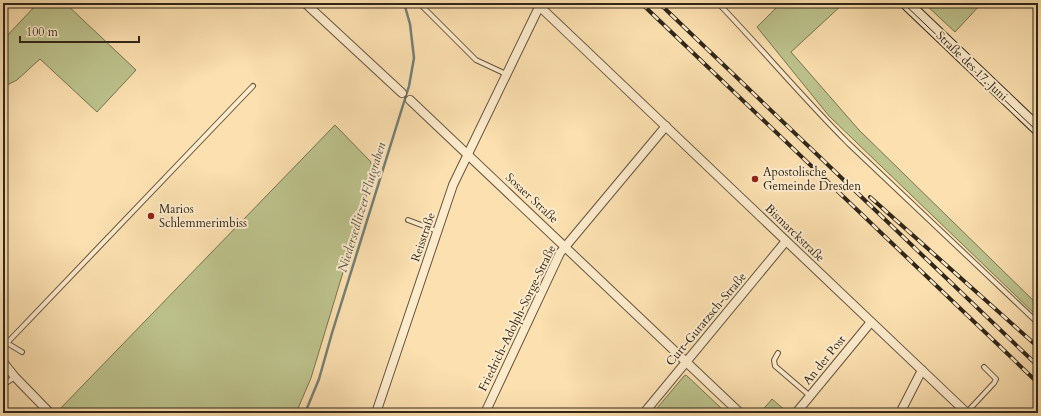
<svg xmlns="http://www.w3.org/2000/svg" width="1041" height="416" font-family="Cardo,serif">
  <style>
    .green { fill: #bdc38d; stroke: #767453 }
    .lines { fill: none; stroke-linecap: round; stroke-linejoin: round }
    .stream { stroke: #747f77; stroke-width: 2.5 }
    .lane-casing { stroke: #63543f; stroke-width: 6 }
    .street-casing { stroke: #63543f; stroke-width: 10 }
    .secondary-casing { stroke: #302619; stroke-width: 14 }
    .lane { stroke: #fdebcc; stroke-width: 4 }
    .street { stroke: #fdebcc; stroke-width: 8 }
    .secondary { stroke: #fdebcc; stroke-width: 12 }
    .tram { stroke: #302619; stroke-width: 1 }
    .rail-casing { stroke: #302619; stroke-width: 4 }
    .rail { stroke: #fdebcc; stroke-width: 2.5; stroke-dasharray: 8; stroke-linecap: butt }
    .poi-dot { fill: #8f2418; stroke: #fdebcc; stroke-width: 1.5 }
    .labels { text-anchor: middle; stroke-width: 4; stroke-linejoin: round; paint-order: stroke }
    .street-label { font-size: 12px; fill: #302619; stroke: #fdebcc }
    .poi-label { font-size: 12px; fill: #302619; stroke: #fdebcc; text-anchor: start }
    .water-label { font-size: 13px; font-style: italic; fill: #525348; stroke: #fdebcc }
  </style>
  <rect width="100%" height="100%" fill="#fce0b0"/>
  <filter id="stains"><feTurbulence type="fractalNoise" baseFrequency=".005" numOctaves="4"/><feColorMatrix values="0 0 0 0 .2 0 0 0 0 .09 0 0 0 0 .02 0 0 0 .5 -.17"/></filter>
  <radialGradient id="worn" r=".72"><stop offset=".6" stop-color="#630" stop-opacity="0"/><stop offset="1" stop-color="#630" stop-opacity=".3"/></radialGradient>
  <g class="green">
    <polygon points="38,3 65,3 136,70 97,112 40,59 17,80 5,86 3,84 3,40"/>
    <polygon points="781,3 844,3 791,52 859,130 1038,305 1038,317 829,116 757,27"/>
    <polygon points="924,3 982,3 955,32"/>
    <polygon points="335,125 370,161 374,170 311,378 296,413 56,413"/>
    <polygon points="686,375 721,408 717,413 653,413 684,376"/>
    <polygon points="772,399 786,411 785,413 760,413"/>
  </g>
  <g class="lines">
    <polyline class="stream" points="305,413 319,379 332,333 409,86 414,58 410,24 404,3"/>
    <g class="lane-casing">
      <g id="lane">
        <path d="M718,3C762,49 803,98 848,143L1038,323"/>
        <polyline points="422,6 476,60 506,74"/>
        <polyline points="408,220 437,231"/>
        <polyline points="7,343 22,352"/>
        <polyline points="3,346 7,343 253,86"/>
        <polyline points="778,353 774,360 775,366 810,396"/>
        <polyline points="3,385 15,377"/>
        <polyline points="967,412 994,383 996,379 984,367"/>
      </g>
    </g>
    <g class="street-casing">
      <g id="street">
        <polyline points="305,3 402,93"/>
        <polyline points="536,3 967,413"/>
        <polyline points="410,100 740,413"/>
        <polyline points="3,362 15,377 50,413"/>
        <polyline points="376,413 453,185 541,3"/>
        <polyline points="485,413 560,253 666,126"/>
        <polyline points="644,413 786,241"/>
        <polyline points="796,413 871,322"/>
        <polyline points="900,413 922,370"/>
      </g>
    </g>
    <g class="secondary-casing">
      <polyline id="secondary" points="906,3 1038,129"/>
    </g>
    <use href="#lane" class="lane"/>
    <use href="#street" class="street"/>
    <use href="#secondary" class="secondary"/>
    <polyline class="tram" points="903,3 1038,132"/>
    <g class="rail-casing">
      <g id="rail">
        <polyline points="641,3 1038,383"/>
        <polyline points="659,3 1038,366"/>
        <polyline points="870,197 1038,347"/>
      </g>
    </g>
    <use href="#rail" class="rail"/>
  </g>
  <g class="poi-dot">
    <circle cx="755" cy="179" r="4"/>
    <circle cx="151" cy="216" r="4"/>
  </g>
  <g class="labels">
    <g class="street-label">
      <text transform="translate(972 66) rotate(44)" y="4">Straße des 17. Juni</text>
      <text transform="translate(532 198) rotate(43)" y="4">Sosaer Straße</text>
      <text transform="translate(795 233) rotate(44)" y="4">Bismarckstraße</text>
      <text transform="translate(423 237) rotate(-71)" y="4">Reisstraße</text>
      <text transform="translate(517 318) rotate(-64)" y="4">Friedrich-Adolph-Sorge-Straße</text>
      <text transform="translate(706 319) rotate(-50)" y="4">Curt-Guratzsch-Straße</text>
      <text transform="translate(824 360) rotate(-51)" y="4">An der Post</text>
    </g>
    <g class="poi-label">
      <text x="763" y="176">Apostolische<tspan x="763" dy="14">Gemeinde Dresden</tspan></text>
      <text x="159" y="213">Marios<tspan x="159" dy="14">Schlemmerimbiss</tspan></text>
    </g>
    <g class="water-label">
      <text transform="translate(361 207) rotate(-73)" y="5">Niedersedlitzer Flutgraben</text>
    </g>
  </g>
  <rect width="1041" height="416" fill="none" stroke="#fce0b0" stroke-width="16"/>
  <rect x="4" y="4" width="1033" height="408" fill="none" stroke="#302619" stroke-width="2"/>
  <rect x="8" y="8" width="1025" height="400" fill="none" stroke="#302619"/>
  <path d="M20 36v6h119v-6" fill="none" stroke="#302619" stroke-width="2"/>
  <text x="26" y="36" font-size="12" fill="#302619" stroke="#fdebcc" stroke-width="3" paint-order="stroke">100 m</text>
  <rect width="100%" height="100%" filter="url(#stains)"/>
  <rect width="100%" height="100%" fill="url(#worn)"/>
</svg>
